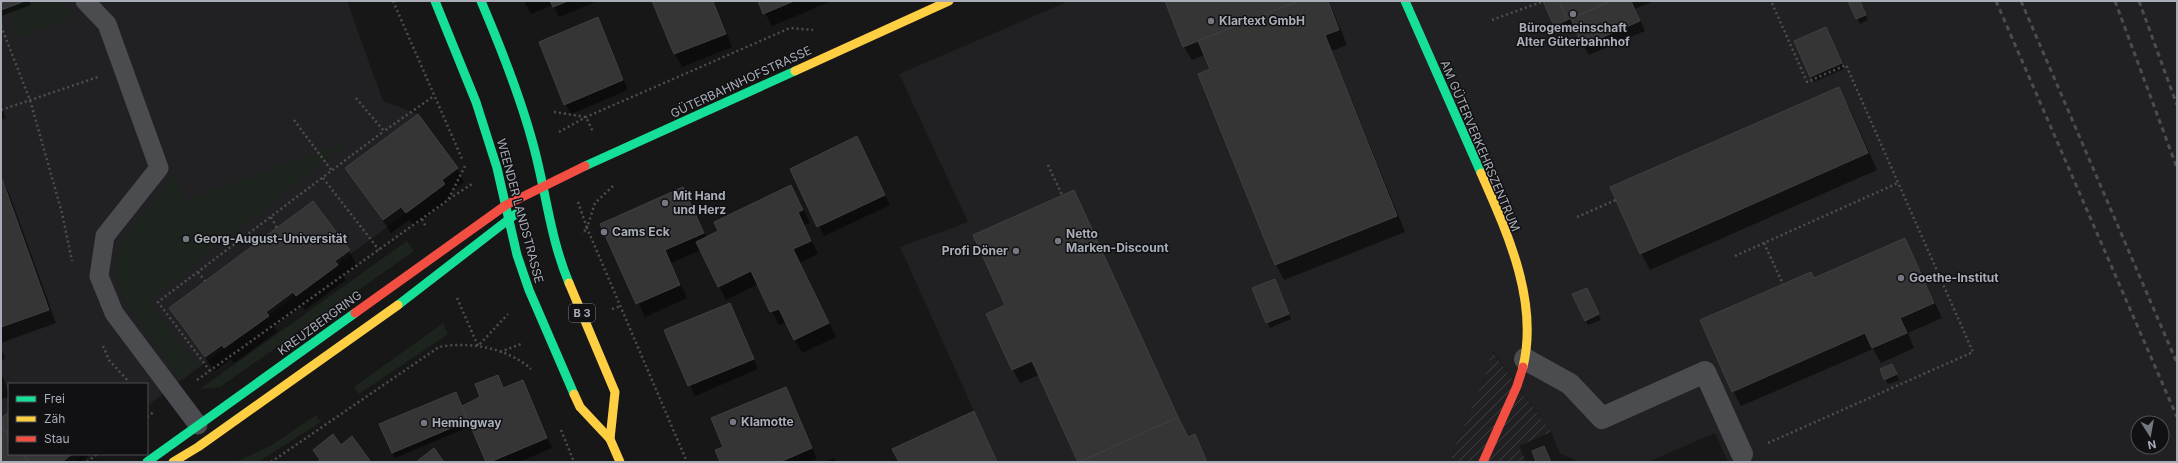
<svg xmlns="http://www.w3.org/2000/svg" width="2178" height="463" font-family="Inter,sans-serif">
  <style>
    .built { fill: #212123; fill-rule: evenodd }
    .industrial { fill: url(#industrial-furrows) }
    .grass { fill: #1d241e }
    .shadow { fill: #0007 }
    .building { fill: #353536; stroke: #3f4043 }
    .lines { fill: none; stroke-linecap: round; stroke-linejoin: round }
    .path { stroke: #4d4e52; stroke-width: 2.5; stroke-dasharray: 2 3; stroke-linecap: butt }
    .lane { stroke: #4b4c50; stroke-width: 19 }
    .street { stroke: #4b4c50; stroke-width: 22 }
    .fast { stroke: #16e098; stroke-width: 9 }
    .slow { stroke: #ffcf43; stroke-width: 9 }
    .jam { stroke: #f24e42; stroke-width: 9 }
    .rail { stroke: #4b4c4f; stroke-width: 3; stroke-dasharray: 5 4; stroke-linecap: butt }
    .poi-dot { fill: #757880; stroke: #111113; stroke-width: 1.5 }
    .labels { text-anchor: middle; stroke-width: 3; stroke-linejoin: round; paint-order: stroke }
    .shield { fill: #111113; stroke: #7b7e86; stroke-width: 1 }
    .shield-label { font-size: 11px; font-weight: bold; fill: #a8adb8 }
    .poi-label { font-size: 12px; font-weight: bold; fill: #a8adb8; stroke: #111113; text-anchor: start }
    .street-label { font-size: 12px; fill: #a8adb8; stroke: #111113 }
  </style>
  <defs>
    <pattern id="industrial-furrows" width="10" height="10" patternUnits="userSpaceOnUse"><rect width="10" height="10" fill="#212123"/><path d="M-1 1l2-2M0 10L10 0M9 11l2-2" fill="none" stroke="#3e3f41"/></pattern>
  </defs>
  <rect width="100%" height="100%" fill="#171717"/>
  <g class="built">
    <polygon points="1,1 347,1 383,101 418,114 458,168 442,180 445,184 147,406 147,384 9,384 9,454 84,454 73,462 1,462"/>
    <path d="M1069,1H2177V462H1728L1715,433L1648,462H1579L1560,453L1551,432L1493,351L1485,377L1454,449L1451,462H997L900,247L968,222L899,74ZM2138,423H2162V447H2138Z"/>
  </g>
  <polygon class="industrial" points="1492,351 1551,432 1519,446 1526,462 1451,462 1454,449 1485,377"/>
  <g class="grass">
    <polygon points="4,1 64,1 70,18 18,38"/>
    <polygon points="350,141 153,297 151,303 197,365 180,378 123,299 116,276 115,258 124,238 174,176 184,201"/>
    <polygon points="407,241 414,251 220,387 200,389"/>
    <polygon points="443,323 448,334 359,394 354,387"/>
    <polygon points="316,415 321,422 258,462 236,462 272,445"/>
  </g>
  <g class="shadow">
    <polygon points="1,1 29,1 31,5 1,16"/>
    <polygon points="524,1 598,1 559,17 553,5 531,14"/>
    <polygon points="653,1 714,1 732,47 682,67 675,54"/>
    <polygon points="759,1 832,1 772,26"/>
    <polygon points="1166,1 1329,1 1347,45 1332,51 1405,232 1284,280 1276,265 1199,75 1211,70 1205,55 1192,60 1184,47"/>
    <polygon points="1544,1 1654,1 1635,9 1645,31 1589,55 1571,25 1558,31"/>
    <polygon points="1849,1 1860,1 1868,20 1860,24"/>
    <polygon points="597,18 628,90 571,114 565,104"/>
    <polygon points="1829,33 1844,69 1814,82 1796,42"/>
    <polygon points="1838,88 1848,105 1877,170 1650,270 1641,253"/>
    <polygon points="1,103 6,118 1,120"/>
    <polygon points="857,138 890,205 824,236 791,169"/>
    <polygon points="346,168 457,169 464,182 449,193 452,198 414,226 409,220 391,233"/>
    <polygon points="2,180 9,193 56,323 1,343"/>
    <polygon points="683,188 707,238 798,199 810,223 804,225 818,254 800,263 836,337 802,353 786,322 779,325 758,284 726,300 701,250 671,263 687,298 645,317 601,224"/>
    <polygon points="1073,191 1188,438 1194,435 1208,462 1079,462 1039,375 1020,383 1013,370 987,315 1007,306"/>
    <polygon points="1905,239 1942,318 1908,333 1914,348 1881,363 1873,349 1741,406 1733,391 1814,279"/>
    <polygon points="349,251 357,266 343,276 346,280 305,310 302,306 274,327 277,332 234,363 231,359 215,371 179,323 170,308"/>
    <polygon points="1278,286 1291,319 1270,328 1253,289"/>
    <polygon points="1590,294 1601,320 1588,325 1585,320"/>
    <polygon points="729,304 758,369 695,396 666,331"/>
    <polygon points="1,346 5,359 1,360"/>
    <polygon points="1895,370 1899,380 1888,384 1885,379"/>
    <polygon points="1,371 9,394 9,397 1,399"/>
    <polygon points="497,376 504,389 522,381 552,448 519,462 487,462 471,426 395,458 380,425 462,406 481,398"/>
    <polygon points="786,388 817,459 808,462 721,462 724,447"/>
    <polygon points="9,413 9,454 86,454 88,456 80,462 1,462 1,419"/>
    <polygon points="834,458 836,462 825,462"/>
  </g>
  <g class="building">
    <polygon points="1,1 25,1 1,10"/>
    <polygon points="550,1 568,1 553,7"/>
    <polygon points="652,1 713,1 726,34 674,54"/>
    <polygon points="758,1 794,1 763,14"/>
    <polygon points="1165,1 1299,1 1183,47"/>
    <polygon points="1299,1 1328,1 1339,30 1325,35 1397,216 1275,265 1198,74 1210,69 1198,41"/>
    <polygon points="1543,1 1559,1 1567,20 1554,26"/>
    <polygon points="1559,1 1611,1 1567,20"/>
    <polygon points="1611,1 1631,1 1640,21 1582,46 1571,19"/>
    <polygon points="1848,1 1860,1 1866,15 1856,19"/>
    <polygon points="598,17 623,80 564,105 539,42"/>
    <polygon points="1826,27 1842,63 1810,77 1794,41"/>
    <polygon points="1839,87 1868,153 1640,254 1610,187"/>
    <polygon points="418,114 458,168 442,180 445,184 406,213 401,207 383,220 345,168"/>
    <polygon points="857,136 885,195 817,227 790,169"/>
    <polygon points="2,179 49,310 1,327 1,180"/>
    <polygon points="791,185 803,210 798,212 811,241 793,249 829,323 794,340 779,309 770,312 751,271 718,287 696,242 718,231 714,222"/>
    <polygon points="683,187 704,233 665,250 680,285 636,304 600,224"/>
    <polygon points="1074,190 1178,417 1080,462 1078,462 1032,361 1012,370 986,314 1005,305 973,235"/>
    <polygon points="313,201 350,250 335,261 338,265 296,296 293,292 266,312 269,316 224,348 222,345 205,357 169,308"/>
    <polygon points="1905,238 1934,303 1900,318 1907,333 1872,348 1865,333 1732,392 1700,320 1811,272 1814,278"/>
    <polygon points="1275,279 1289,314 1266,323 1252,288"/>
    <polygon points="1587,288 1599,314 1585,321 1572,294"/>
    <polygon points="730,303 754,359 688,386 664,330"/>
    <polygon points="1892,364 1897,374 1884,380 1880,369"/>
    <polygon points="498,375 503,388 523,380 547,438 490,462 486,462 462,406 480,397 475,384"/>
    <polygon points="786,387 812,448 780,462 720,462 715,450 723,447 711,418"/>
    <polygon points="456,392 468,421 392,453 379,424"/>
    <polygon points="974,411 997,462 899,462 892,449"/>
    <polygon points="9,412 9,436 1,425 1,418"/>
    <polygon points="1178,417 1188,437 1195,434 1207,462 1080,462"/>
    <polygon points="1,425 9,436 9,454 23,454 29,462 1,462"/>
    <polygon points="333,434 341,445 352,436 371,462 317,462 320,460 313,450"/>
    <polygon points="1544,446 1551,462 1536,462 1532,451"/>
    <polygon points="434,448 444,462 416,462"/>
    <polygon points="23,454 72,454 62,462 29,462"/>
  </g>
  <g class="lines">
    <g class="path">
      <polyline points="393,1 463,161"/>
      <polyline points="1,2 5,1"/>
      <polyline points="1492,20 1544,1"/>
      <polyline points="1,26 30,100 62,213 72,261"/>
      <polyline points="356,98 384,131 434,96"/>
      <polyline points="1,110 98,77"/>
      <polyline points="554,112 586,117 593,132"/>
      <polyline points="294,120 332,171"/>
      <polyline points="559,132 586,117 790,28 813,30"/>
      <polyline points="1048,165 1062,195"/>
      <polyline points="323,178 379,250"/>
      <polyline points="613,186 595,203 587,228 687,462"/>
      <polyline points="449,199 472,184"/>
      <polyline points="578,202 587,228 582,234"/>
      <polyline points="271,217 277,228"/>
      <polyline points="1577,217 1616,200"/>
      <polyline points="422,219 426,227"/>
      <polyline points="1764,243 1783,284"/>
      <polyline points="1735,256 1898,183"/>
      <polyline points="198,272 205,281"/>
      <polyline points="457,298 478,346 508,314"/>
      <polyline points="612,309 621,306"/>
      <polyline points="103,346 109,360 129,382"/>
      <polyline points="500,352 521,344"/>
      <polyline points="210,371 158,302 384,131"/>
      <polyline points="197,380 448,200 465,166"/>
      <polyline points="147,417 155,411"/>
      <polyline points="561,430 574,462"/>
      <polyline points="1768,443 1973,352 1846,65 1807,82 1771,1"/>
      <polyline points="87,462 97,454"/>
      <path d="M271,462L439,347C468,341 508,348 531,369"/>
    </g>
    <polyline class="lane" points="85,1 107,24 159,168 105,236 99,276 114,313 198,425"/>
    <polyline class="street" points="1525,359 1570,384 1602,418 1705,372 1742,454"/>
    <g class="fast">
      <polyline points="435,1 476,102 497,168 517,255 529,290 574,394"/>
      <path d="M481,1C501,48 520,95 533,144C546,191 550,238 569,283"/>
      <polyline points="1405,1 1481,173"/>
      <polyline points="585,166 795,71"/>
      <polyline points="398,305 517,213"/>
      <polyline points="147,462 355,313"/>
    </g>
    <g class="slow">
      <polyline points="795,71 949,1"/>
      <path d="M1481,173C1507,232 1539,301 1523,367"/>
      <polyline points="569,283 615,392 610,439"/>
      <polyline points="574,394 580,407 610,439 620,462"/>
      <polyline points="173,462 198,447 398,305"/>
    </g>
    <g class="jam">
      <polyline points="355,313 506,205 585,166"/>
      <polyline points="1483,462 1517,386 1523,367"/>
    </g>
    <g class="rail">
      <polyline points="1996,1 2177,417"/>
      <polyline points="2021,1 2177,363"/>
      <polyline points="2115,1 2177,168"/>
      <polyline points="2139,1 2177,105"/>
    </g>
  </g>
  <g class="poi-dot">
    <circle cx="1573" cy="14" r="4"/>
    <circle cx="1211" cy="21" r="4"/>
    <circle cx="665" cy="203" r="4"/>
    <circle cx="604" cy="232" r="4"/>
    <circle cx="186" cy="239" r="4"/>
    <circle cx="1058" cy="241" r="4"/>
    <circle cx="1016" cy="251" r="4"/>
    <circle cx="1901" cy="278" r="4"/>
    <circle cx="733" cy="422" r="4"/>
    <circle cx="424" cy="423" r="4"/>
  </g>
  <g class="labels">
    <rect class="shield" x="569" y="304" width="26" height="18" rx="3"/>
    <g class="shield-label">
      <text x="582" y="317">B 3</text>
    </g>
    <g class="poi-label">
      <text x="1219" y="25">Klartext GmbH</text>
      <text x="1573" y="32" text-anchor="middle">Bürogemeinschaft<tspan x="1573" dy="14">Alter Güterbahnhof</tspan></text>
      <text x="673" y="200">Mit Hand<tspan x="673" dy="14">und Herz</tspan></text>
      <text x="612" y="236">Cams Eck</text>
      <text x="1066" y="238">Netto<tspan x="1066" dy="14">Marken-Discount</tspan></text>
      <text x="194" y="243">Georg-August-Universität</text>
      <text x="1008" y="255" text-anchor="end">Profi Döner</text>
      <text x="1909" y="282">Goethe-Institut</text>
      <text x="741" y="426">Klamotte</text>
      <text x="432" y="427">Hemingway</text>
    </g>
    <g class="street-label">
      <text transform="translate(741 82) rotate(-25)" y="4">GÜTERBAHNHOFSTRASSE</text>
      <text transform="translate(1480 146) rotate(67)" y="4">AM GÜTERVERKEHRSZENTRUM</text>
      <text transform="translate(520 211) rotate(75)" y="4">WEENDER LANDSTRASSE</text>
      <text transform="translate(320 323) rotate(-36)" y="4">KREUZBERGRING</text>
    </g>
  </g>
  <rect width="2178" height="463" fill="none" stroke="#a8adb8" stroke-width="4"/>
  <rect x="8" y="383" width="140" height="72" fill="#111113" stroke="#4d4f55"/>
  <rect x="16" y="396" width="20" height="6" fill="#16e098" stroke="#4d4f55"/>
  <text x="44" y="403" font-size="12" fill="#a8adb8">Frei</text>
  <rect x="16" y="416" width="20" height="6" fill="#ffcf43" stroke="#4d4f55"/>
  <text x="44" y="423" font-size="12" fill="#a8adb8">Zäh</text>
  <rect x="16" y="436" width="20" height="6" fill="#f24e42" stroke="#4d4f55"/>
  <text x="44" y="443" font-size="12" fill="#a8adb8">Stau</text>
  <g transform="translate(2150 435) rotate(169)"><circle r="19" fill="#111113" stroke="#4d4f55"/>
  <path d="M0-3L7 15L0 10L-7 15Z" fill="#757880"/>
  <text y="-6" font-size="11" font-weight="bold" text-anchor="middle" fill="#a8adb8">N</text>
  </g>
</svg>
